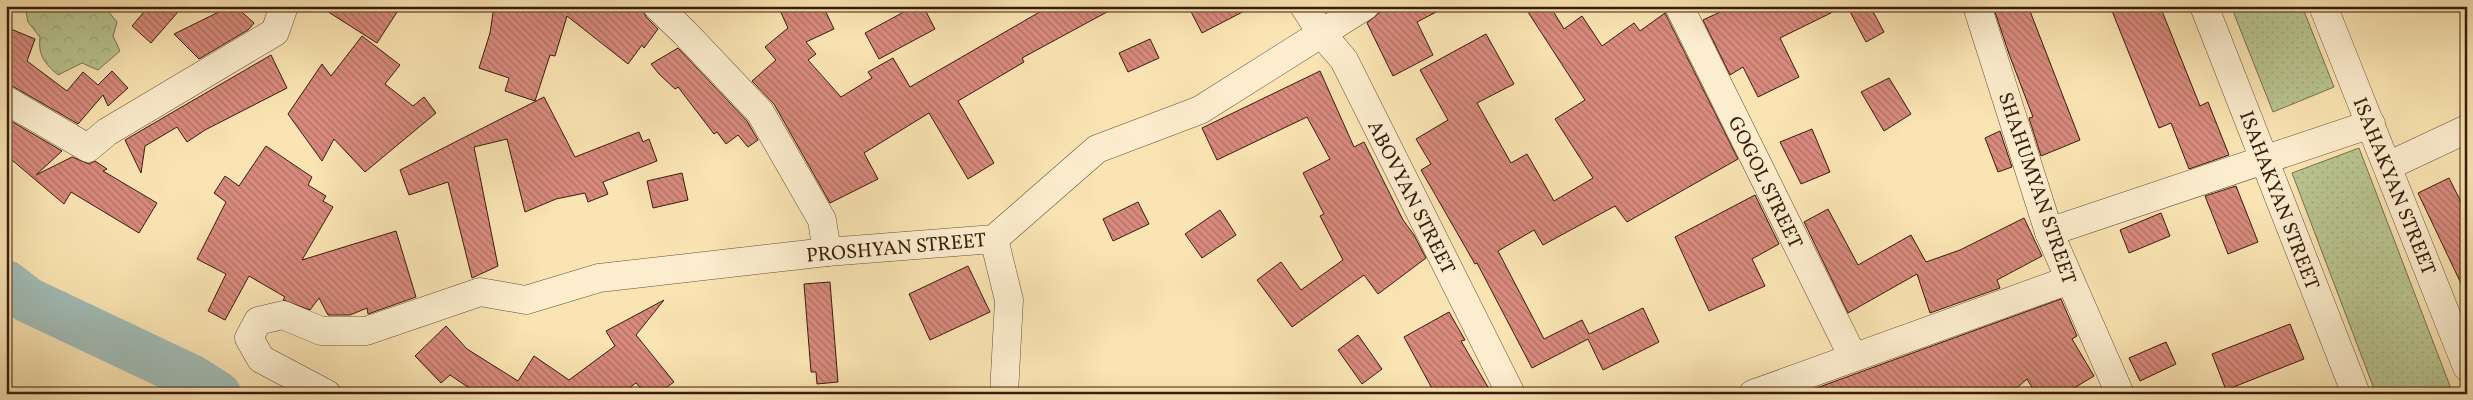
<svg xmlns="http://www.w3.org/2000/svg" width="2473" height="400" font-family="Vollkorn,serif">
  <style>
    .forest { fill: url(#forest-crowns); stroke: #79704e }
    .park { fill: url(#park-dots); stroke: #79704e }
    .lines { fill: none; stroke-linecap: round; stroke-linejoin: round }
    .river { stroke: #a1bcb6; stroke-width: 46 }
    .building { fill: url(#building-back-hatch); stroke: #391c0b }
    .minor-casing { stroke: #694e35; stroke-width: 29 }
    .minor { stroke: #fcedce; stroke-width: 28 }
    .labels { text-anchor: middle; stroke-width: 4; stroke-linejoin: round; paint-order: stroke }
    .street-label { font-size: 20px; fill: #391c0b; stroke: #fcedce }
  </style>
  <defs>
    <pattern id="forest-crowns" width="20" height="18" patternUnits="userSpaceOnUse" patternTransform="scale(1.25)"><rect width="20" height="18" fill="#b9c590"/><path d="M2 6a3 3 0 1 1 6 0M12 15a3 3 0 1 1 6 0" fill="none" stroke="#a0a97b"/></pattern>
    <pattern id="park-dots" width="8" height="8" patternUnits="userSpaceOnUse" patternTransform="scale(1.25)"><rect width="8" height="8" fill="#b9c590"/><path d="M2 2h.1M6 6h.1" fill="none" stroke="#a0a97b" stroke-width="1.8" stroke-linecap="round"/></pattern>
    <pattern id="building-back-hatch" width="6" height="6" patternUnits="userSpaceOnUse" patternTransform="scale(1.25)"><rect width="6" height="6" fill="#d88a7d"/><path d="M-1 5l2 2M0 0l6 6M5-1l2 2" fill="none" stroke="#b07065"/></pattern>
  </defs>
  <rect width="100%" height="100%" fill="#fae4b3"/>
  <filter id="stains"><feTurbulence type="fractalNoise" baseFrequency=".004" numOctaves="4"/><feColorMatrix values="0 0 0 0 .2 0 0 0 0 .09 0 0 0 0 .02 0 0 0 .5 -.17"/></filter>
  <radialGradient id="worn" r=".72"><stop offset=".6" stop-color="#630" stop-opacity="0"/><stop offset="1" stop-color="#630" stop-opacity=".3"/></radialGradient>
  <path class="forest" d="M25,6H101L108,11L117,22L113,36L120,51L98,70L82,63L58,75C44,63 38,55 40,37L28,22Z"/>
  <g class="park">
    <polygon points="2231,6 2302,6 2334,87 2273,112"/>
    <polygon points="2359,148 2453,394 2376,394 2292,173"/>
  </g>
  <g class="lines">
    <polyline class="river" points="6,283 28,300 193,378 218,394"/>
  </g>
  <g class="building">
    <polygon points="149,6 183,6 151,43 132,26"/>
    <polygon points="231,6 235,6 254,23 248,30 199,59 174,34"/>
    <polygon points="319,6 401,6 377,43"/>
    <polygon points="494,6 540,10 541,6 642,6 646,17 658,29 644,48 642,45 628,64 567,16 555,56 550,55 535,101 505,91 509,78 479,68 490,33"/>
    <polygon points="778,6 823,6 834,29 806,42 816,54 808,60 841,97 872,78 868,72 893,58 910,87 1050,6 1118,6 1022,58 1024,62 958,101 994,163 968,179 929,113 864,153 878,179 830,203 774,104 752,81 776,60 765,47 788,28"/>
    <polygon points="915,6 923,6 935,29 879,59 865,33"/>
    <polygon points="1188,6 1254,6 1202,33"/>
    <polygon points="1393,6 1448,6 1417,22 1433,55 1393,76 1367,23 1379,13"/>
    <polygon points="1524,6 1550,6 1564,29 1582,16 1602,46 1634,23 1640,31 1665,13 1738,159 1627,222 1615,206 1543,245 1534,230 1498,251 1544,339 1582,320 1589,334 1643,308 1659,342 1603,370 1588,339 1532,368 1477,263 1475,264 1421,170 1431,164 1416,139 1448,120 1420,70 1486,34 1514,84 1477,103 1511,163 1527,154 1554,201 1593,178 1555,119 1585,100"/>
    <polygon points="1733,6 1845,6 1780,38 1799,77 1758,97 1743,67 1730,75 1703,20"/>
    <polygon points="1847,6 1870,6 1884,32 1866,42"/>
    <polygon points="1993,6 2028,6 2080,140 2041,156 2029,118 2033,117 2009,54"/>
    <polygon points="2110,6 2160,6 2200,106 2208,102 2229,155 2189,169 2171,123 2159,128"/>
    <polygon points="6,27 35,39 27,61 67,91 83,72 98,85 112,71 128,88 108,106 103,95 78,124 14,87 6,84"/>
    <polygon points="362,36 400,65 385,84 413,106 424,97 436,113 365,172 334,139 322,161 288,114 322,64 331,76"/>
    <polygon points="1150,39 1159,58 1128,72 1119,53"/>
    <polygon points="678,48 747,121 758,140 748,147 738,135 726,144 717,132 714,134 678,87 675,89 659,74 651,64"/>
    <polygon points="271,55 287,88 205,130 187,142 177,127 145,146 141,173 125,140"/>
    <polygon points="1320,71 1354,147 1364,142 1403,220 1414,235 1426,258 1378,294 1364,275 1292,327 1257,280 1281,262 1301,290 1343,260 1320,216 1324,214 1303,173 1330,159 1307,117 1217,160 1202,128"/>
    <polygon points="1889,78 1911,114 1884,131 1861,92"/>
    <polygon points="544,97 575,157 639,132 643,142 649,139 657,161 603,182 608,194 588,202 585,193 556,199 525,212 507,139 474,147 498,266 472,278 448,182 409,195 400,170"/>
    <polygon points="6,118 62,151 36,175 72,157 89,164 95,161 107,169 103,171 157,203 139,233 71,192 64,204 6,155"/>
    <polygon points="1812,129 1830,172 1801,184 1780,142"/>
    <polygon points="2000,131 2012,167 1998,172 1985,138"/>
    <polygon points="266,146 312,177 308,185 326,196 323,201 333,207 302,260 396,231 416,297 368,314 367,308 350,315 328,315 319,298 310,310 283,300 285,297 249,276 225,320 208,311 226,274 197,259 226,202 214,193 225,176 239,186"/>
    <polygon points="682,173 688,200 653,208 647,181"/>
    <polygon points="2449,178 2467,214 2467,296 2418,193"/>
    <polygon points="2236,186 2258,242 2228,254 2205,196"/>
    <polygon points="1755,195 1779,244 1752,259 1765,286 1709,311 1675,237"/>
    <polygon points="1138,202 1149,224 1113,241 1103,219"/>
    <polygon points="1828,209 1858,265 1911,235 1926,262 1960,250 2024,218 2042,256 1997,280 2000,288 1930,313 1917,274 1848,313 1804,222"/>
    <polygon points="1220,210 1236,235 1202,258 1185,234"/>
    <polygon points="2161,213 2170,236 2129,253 2120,230"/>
    <polygon points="968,266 990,312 930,340 909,294"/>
    <polygon points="830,282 838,382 817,384 816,372 811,372 804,284"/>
    <polygon points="2061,299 2077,336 2072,339 2094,376 2064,394 2036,394 2027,379 2010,394 1800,394"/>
    <polygon points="664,300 636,335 674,382 657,394 646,394 636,383 621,394 478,394 450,375 441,383 415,356 446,326 467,349 518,381 534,356 569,380 615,346 606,331"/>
    <polygon points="1449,312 1465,340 1461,341 1492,394 1435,394 1404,337"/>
    <polygon points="2290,324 2304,359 2226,390 2212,354"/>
    <polygon points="1358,335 1382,369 1362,384 1338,350"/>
    <polygon points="2166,342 2176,364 2140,381 2129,358"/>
  </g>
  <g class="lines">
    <g class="minor-casing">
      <g id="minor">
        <polyline points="657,6 685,33 760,112 822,220 827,252"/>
        <polyline points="1304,6 1322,34 1344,60 1511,394"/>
        <polyline points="1679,6 1853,357"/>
        <polyline points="1977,6 2049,232 2120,394"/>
        <polyline points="2204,6 2356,394"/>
        <polyline points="2323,6 2467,367"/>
        <polyline points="6,100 88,148 107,132 275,32 284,6"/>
        <polyline points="2388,166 2467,129"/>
        <polyline points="2049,232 2371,124"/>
        <polyline points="994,239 1009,300 1004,394"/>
        <polyline points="327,394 261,359 249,338 258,321 283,315 321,331 366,331 480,292 526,300 599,278 827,252 994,239 1097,149 1200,110 1365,6"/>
        <polyline points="1753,394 2069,280"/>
      </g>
    </g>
    <use href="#minor" class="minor"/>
  </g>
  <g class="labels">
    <g class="street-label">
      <text transform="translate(1766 182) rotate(64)" y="7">GOGOL STREET</text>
      <text transform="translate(2395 186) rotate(68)" y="7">ISAHAKYAN STREET</text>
      <text transform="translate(2038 188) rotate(71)" y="7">SHAHUMYAN STREET</text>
      <text transform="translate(1412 197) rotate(63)" y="7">ABOVYAN STREET</text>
      <text transform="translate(2280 200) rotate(69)" y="7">ISAHAKYAN STREET</text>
      <text transform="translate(896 247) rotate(-5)" y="7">PROSHYAN STREET</text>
    </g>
  </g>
  <rect width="2473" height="400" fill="none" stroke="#fae4b3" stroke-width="25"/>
  <rect x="8" y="8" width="2458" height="385" fill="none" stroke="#391c0b" stroke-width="2.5"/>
  <rect x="12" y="12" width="2448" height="375" fill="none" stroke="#391c0b"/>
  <rect width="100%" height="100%" filter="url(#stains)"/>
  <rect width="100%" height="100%" fill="url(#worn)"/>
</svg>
